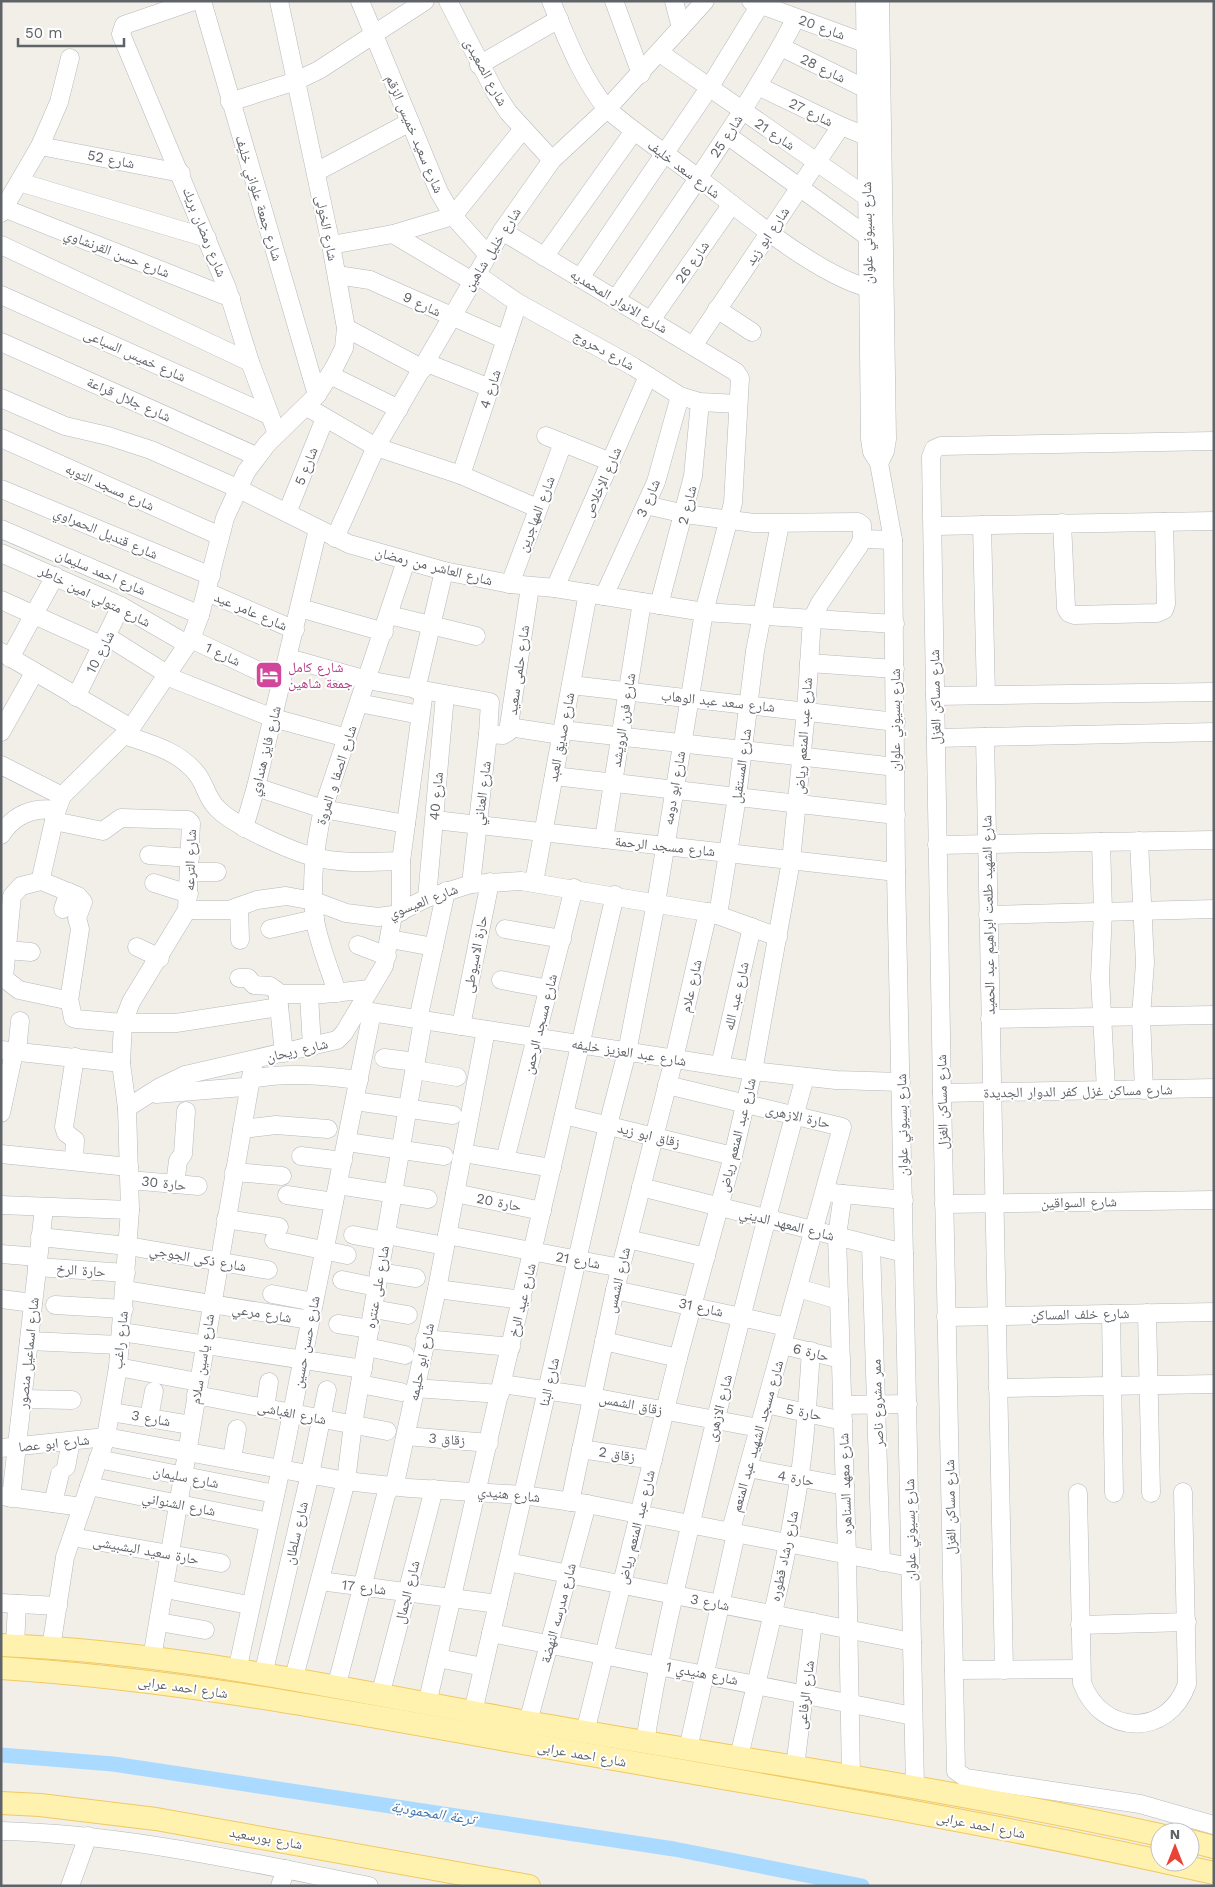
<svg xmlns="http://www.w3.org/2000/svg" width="1215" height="1887" font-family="'Work Sans','Noto Naskh Arabic',sans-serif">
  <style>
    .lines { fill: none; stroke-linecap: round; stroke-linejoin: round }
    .canal { stroke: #aadaff; stroke-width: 15 }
    .minor-casing { stroke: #b5b8bc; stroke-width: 19 }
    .major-casing { stroke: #f2c960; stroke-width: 24 }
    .minor { stroke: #fff; stroke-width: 18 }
    .major { stroke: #fff2af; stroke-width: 22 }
    .labels { text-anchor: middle; stroke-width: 4; stroke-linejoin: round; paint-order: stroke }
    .street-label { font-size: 14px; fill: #5f6368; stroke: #fff }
    .hotel-label { font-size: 14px; fill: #b23c85; stroke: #fff; text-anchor: start }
    .water-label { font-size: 15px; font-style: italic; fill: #4174aa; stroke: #fff }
  </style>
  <rect width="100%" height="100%" fill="#f1efe8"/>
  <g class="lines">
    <polyline class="canal" points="1,1755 113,1764 674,1849 862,1886"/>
    <g class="minor-casing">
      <g id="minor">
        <polyline points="194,1 124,25 121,34 227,288 250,362 277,434"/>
        <polyline points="202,1 317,395"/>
        <polyline points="360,1 439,192 453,216 488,255"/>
        <polyline points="448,1 495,92 508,112 552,160"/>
        <path d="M551,1C567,39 581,77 607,109C636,134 668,155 698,178C742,211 824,282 878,290"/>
        <polyline points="614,1 641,74"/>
        <polyline points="674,1 681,28"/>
        <polyline points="751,1 865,43"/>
        <polyline points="865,1 870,439 872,452 879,463 893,540 896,872 915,1788"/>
        <polyline points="781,47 866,89"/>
        <polyline points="660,53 867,197"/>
        <polyline points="479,65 559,19"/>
        <polyline points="758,86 841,126 866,136"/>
        <polyline points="230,102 296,81 319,70 425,1"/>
        <polyline points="727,135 867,236"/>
        <polyline points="40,146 181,173"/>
        <polyline points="316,172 410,122"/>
        <polyline points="19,182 207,238"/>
        <polyline points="1,207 231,298"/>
        <polyline points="1,213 40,146 59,102 70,58"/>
        <polyline points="393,234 472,281"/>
        <polyline points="1,245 250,362"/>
        <polyline points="331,245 393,234 453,216 523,129"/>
        <polyline points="544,257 634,131"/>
        <polyline points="476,274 518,303 634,367 680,396 700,402 738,404"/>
        <polyline points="337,275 370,280 381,285 506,340"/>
        <polyline points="580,278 709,88 760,5"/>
        <polyline points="1,295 269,415"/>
        <path d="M616,299C678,207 744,117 796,18"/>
        <polyline points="717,309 752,332"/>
        <polyline points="651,320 732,204"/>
        <polyline points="346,328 423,369"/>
        <polyline points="1,342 256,456"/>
        <polyline points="693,346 841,126"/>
        <polyline points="427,363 490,388"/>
        <polyline points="330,375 399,409"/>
        <polyline points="1,398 65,426 108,436 151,450 237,488 349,544 444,571 510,584 555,588 704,612 895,624"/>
        <polyline points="307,407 376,447 461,475 537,508"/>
        <polyline points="546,436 611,462"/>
        <polyline points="1,438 220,536"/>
        <polyline points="1214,441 941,446 934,449 931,457 942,1093 956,1771 966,1778 1140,1804 1214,1825"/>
        <polyline points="879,463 885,451 887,439 880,1"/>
        <polyline points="461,475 518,303"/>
        <polyline points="1,489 211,576"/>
        <polyline points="287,513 325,418"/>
        <polyline points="1062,523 1066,608 1069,613 1074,615 1157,613 1164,610 1166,604 1164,522"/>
        <polyline points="982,525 986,695"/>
        <polyline points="933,526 1214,521"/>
        <polyline points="1,529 200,615"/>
        <polyline points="335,538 376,447 502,231 552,160 607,109 705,1"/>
        <polyline points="862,539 893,540"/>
        <polyline points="1,553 121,606 187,644"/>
        <polyline points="510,584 563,443"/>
        <polyline points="555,588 648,376"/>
        <polyline points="207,592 295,630"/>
        <polyline points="604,596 656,482 680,396"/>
        <polyline points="1,600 103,646"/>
        <polyline points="659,605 693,476 700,402"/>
        <polyline points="300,608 384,632"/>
        <polyline points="389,615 476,636"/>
        <polyline points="108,637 167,674"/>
        <polyline points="191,639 282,682"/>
        <polyline points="1,652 131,728"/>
        <polyline points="10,658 55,576"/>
        <polyline points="288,658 367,680 490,702 488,734 471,884"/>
        <polyline points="809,663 895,669"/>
        <polyline points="166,676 273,718 347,738"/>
        <polyline points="571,685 896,722"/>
        <polyline points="416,690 444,571"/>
        <polyline points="935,696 1214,692"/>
        <polyline points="76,697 121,606"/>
        <polyline points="359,703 420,715"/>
        <polyline points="509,727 561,735"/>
        <polyline points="562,730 896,767"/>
        <polyline points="1,732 34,673"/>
        <polyline points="488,734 503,735 508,732 530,587"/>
        <path d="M124,735C151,744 179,751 197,774C205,784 207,798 216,807C230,824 291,851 314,857C341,864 373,862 401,861"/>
        <polyline points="985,737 1004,1670"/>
        <polyline points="936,738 1214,732"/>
        <polyline points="1,765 62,796"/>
        <polyline points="554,776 896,815"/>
        <polyline points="256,787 323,809 406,824"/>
        <polyline points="435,820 896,872"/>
        <polyline points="244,828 256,787 318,529"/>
        <path d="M1,835C14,814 33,807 57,810"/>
        <polyline points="604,839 642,602"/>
        <polyline points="1139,841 1145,963 1141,1016 1144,1090"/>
        <polyline points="1101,842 1103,912 1100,977 1106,1090"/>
        <polyline points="937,845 1214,840"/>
        <polyline points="149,855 190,858"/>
        <polyline points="190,872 217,872"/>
        <polyline points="39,880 78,896 83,902 77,918 80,929 69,1001"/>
        <polyline points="534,882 588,593"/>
        <polyline points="154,883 189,894"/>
        <polyline points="427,898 445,695"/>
        <polyline points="239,908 240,940"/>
        <polyline points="63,909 69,892"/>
        <polyline points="187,910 229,910 257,900 286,896 314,901 346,913 378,917 393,915 427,898 471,884 521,881 712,913 778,937"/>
        <polyline points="401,912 401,861 424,691"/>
        <polyline points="718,915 737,797 755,651 780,524"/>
        <polyline points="988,915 1214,909"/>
        <polyline points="270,929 315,919"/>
        <polyline points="505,929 562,939"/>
        <polyline points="390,939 434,947"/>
        <polyline points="358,945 387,956"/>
        <polyline points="137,947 160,958"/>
        <polyline points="6,950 31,952"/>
        <polyline points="1,976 19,990 66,1000 70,1003 73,1018 76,1019 123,1023 176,1023 279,1007"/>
        <polyline points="4,977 12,896 21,886 37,882 41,878 56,812 62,796 131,728 191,639 200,615 225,518 246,472 267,444 317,395 335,366 344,348 346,328 331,245 279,1"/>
        <polyline points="239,978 248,978 254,985 270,986 281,994 323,994 370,989"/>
        <polyline points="501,980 549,989"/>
        <path d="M337,993C330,969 319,945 315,920C310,882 315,846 323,809L406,561"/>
        <polyline points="309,995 312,1047"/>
        <polyline points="278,997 284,1053"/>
        <polyline points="358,1010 753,1071 836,1080 901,1082"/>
        <polyline points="990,1019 1214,1015"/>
        <polyline points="461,1026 490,882"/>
        <polyline points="1,1050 121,1063"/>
        <polyline points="384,1058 416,1062"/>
        <polyline points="720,1066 752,927"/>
        <polyline points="415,1070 457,1077"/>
        <polyline points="667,1085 842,1127 732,1526 735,1538 688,1749"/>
        <polyline points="942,1093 1214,1088"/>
        <path d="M156,1094L244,1087C249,1085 251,1080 257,1078C289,1072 326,1076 359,1080"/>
        <polyline points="355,1101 453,1115"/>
        <polyline points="127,1108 160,1087 185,1075 337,1040 344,1033 384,966 393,915"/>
        <polyline points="1,1113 13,1057 17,1051 20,1021"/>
        <polyline points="564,1115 733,1156"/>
        <polyline points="242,1129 276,1125 328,1129"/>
        <polyline points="347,1142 444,1156"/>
        <polyline points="463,1153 552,1168"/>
        <polyline points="1,1154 129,1167"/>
        <polyline points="301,1156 343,1161"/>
        <polyline points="505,1160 574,888"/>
        <polyline points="74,1161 75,1140 66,1133 64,1127 75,1057"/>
        <polyline points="234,1172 282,1176"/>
        <polyline points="130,1180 198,1186"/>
        <polyline points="175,1184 178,1161 183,1154 186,1111"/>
        <polyline points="338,1185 428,1199"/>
        <polyline points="641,1187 904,1253"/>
        <polyline points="455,1193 542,1211"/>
        <polyline points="833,1193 904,1200"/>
        <polyline points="843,1194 837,1236 847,1555 851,1776"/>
        <polyline points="287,1195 334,1202"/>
        <polyline points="944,1204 1214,1200"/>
        <polyline points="1,1205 130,1210"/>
        <polyline points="226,1219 279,1227"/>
        <polyline points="353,1235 385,1241"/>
        <polyline points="386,1235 445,1246"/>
        <polyline points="447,1235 621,1268"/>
        <polyline points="40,1237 128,1246 268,1270"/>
        <polyline points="628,1239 706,1257"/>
        <polyline points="274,1240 347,1255"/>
        <polyline points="871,1245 881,1562"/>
        <polyline points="1,1254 38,1257"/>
        <polyline points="37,1267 126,1273"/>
        <polyline points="379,1272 416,1278"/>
        <polyline points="342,1280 376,1287"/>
        <polyline points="798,1288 839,1300"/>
        <polyline points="437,1289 522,1300"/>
        <polyline points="125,1290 310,1320"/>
        <polyline points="615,1290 787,1327"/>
        <polyline points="272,1294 314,1302"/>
        <polyline points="1,1299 33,1303"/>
        <polyline points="55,1305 124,1309"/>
        <polyline points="373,1309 408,1315"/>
        <polyline points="1147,1313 1151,1493"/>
        <polyline points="1111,1314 1114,1493"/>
        <polyline points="946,1317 1214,1312"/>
        <polyline points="338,1324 370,1329"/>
        <polyline points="122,1332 363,1369"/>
        <polyline points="425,1339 511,1347"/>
        <polyline points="29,1341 120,1345"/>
        <polyline points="604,1341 678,1358"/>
        <polyline points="782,1345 841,1359"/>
        <polyline points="367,1347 405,1355"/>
        <polyline points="118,1367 198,1382"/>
        <polyline points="360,1384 401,1392"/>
        <polyline points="502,1384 592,1397 759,1428"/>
        <polyline points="415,1388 500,1394"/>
        <polyline points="998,1388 1214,1384"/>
        <polyline points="196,1395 387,1431"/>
        <polyline points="23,1399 72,1400"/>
        <polyline points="766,1404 843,1421"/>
        <polyline points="842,1405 908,1404"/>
        <polyline points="265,1408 269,1382"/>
        <polyline points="111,1412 191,1425"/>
        <polyline points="149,1418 154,1391"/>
        <polyline points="406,1436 489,1443"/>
        <polyline points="1,1448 106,1437 346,1481 409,1488 523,1495 587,1504 910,1567"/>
        <polyline points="581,1449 653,1460"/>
        <polyline points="98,1459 275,1494"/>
        <polyline points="232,1459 237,1429"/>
        <polyline points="66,1467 71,1441"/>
        <polyline points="748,1468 845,1486"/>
        <polyline points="89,1486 269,1522"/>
        <path d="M1078,1493L1082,1683C1102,1736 1168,1738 1187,1684L1183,1492"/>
        <polyline points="1,1496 82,1507"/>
        <polyline points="11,1498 44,1208"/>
        <polyline points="570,1502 615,1290 674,1059 708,912"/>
        <polyline points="53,1503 60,1474"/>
        <polyline points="72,1537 221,1563"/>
        <polyline points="508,1562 912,1642"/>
        <polyline points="320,1581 498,1604"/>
        <polyline points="165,1589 249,1605"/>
        <polyline points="1,1603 58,1606"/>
        <polyline points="159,1622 205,1630"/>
        <polyline points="1080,1625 1187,1622"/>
        <polyline points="491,1633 913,1716"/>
        <polyline points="15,1646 17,1604"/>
        <polyline points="51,1648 65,1557 106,1437 118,1367 130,1210 127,1108 121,1063 123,1023 131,1002 187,910 191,823 188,820 121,818 103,831 54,821"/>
        <polyline points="152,1658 254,1060"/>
        <polyline points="438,1658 483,1667"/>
        <polyline points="954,1670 1081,1669"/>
        <polyline points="237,1671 281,1468 372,1012"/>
        <polyline points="263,1675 310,1474 327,1390"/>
        <polyline points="293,1681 346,1481 353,1424 422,1026 419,1015 446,891"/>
        <polyline points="336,1688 386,1495 396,1479 437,1289 486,1030"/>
        <polyline points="380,1696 434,1489"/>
        <polyline points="427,1704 615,895"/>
        <polyline points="473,1712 608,1125 627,1052 656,903 704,612 733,503 740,378 736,372 502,231"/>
        <polyline points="528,1722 587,1504"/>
        <polyline points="585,1732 678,1358 733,1156 753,1071 791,861 806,711 812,619 820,603 859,546 862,539 862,525 858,522 754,523 685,514 646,505"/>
        <path d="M645,1742C659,1652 681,1565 702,1476C734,1343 768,1210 805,1077"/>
        <path d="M739,1757C760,1665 785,1573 799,1480C806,1437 808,1394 811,1351"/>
        <polyline points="795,1767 813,1622"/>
        <path d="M1,1831C125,1834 247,1862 369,1886"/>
        <polyline points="70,1886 88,1836"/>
        <polyline points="280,1886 286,1869"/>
      </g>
    </g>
    <g class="major-casing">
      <g id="major">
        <path d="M1,1645C178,1652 353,1691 527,1722C738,1759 950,1789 1160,1835"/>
        <path d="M1,1668C190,1680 376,1717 562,1750C762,1785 962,1818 1160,1861"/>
        <polyline points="1,1803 40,1805 156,1819 529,1886"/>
        <polyline points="1190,1841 1214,1847"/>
        <polyline points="1164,1862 1214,1873"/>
      </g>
    </g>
    <use href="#minor" class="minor"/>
    <use href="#major" class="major"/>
  </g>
  <defs>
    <g id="hotel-square" transform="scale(1.4375)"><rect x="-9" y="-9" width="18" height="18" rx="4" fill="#d1479c" stroke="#fff"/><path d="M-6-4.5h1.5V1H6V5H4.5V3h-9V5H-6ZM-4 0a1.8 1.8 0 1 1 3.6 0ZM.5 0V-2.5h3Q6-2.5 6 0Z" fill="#fff"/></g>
  </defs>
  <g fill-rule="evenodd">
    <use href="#hotel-square" x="269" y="675"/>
  </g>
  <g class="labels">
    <g class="street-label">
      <text transform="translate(822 27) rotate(20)" y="5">شارع 20</text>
      <text transform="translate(823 68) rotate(26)" y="5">شارع 28</text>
      <text transform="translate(486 72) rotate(61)" y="5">شارع الصعيدى</text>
      <text transform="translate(811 112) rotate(26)" y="5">شارع 27</text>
      <text transform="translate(415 134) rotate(67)" y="5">شارع سعيد خميس الزقم</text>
      <text transform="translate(775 134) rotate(34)" y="5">شارع 21</text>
      <text transform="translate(726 136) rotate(-57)" y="5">شارع 25</text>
      <text transform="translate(111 159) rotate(11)" y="5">شارع 52</text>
      <text transform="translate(684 169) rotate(37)" y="5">شارع سعد خليف</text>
      <text transform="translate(259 198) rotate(73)" y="5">شارع جمعة علواني خليف</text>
      <text transform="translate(327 228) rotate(79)" y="5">شارع الخولى</text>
      <text transform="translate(205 232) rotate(68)" y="5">شارع رمضان بريك</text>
      <text transform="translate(867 233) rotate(-91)" y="5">شارع بسيوني علوان</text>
      <text transform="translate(767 236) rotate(-56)" y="5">شارع ابو زيد</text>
      <text transform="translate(492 249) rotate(-58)" y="5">شارع خليل شاهين</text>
      <text transform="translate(117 253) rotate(21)" y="5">شارع حسن القرنشاوي</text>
      <text transform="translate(692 262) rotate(-55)" y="5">شارع 26</text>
      <text transform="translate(619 301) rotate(31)" y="5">شارع الانوار المحمديه</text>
      <text transform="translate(422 304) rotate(25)" y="5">شارع 9</text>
      <text transform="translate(604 350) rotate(29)" y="5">شارع دحروج</text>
      <text transform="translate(135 355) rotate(24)" y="5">شارع خميس السباعى</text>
      <text transform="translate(490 389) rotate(-72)" y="5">شارع 4</text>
      <text transform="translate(129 399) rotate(24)" y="5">شارع جلال قراعة</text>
      <text transform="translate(306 466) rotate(-68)" y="5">شارع 5</text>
      <text transform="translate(602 482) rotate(-66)" y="5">شارع الإخلاص</text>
      <text transform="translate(110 487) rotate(24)" y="5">شارع مسجد التوبه</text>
      <text transform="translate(648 498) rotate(-67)" y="5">شارع 3</text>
      <text transform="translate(687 505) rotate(-76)" y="5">شارع 2</text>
      <text transform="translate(536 514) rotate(-69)" y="5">شارع المهاجرين</text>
      <text transform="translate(106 533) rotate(23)" y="5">شارع قنديل الحمراوي</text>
      <text transform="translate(434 566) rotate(14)" y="5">شارع العاشر من رمضان</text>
      <text transform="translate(101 572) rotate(23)" y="5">شارع احمد سليمان</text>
      <text transform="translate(95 596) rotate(26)" y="5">شارع متولي امين خاطر</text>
      <text transform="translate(251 611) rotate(23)" y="5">شارع عامر عيد</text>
      <text transform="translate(100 652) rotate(-63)" y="5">شارع 10</text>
      <text transform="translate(223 654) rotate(25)" y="5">شارع 1</text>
      <text transform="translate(518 670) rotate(-82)" y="5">شارع حلمى سعيد</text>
      <text transform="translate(935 697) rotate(-91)" y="5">شارع مساكن الغزل</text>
      <text transform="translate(718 701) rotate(6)" y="5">شارع سعد عبد الوهاب</text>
      <text transform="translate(623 720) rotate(-81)" y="5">شارع فرن الرويشد</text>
      <text transform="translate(895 720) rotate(-90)" y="5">شارع بسيوني علوان</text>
      <text transform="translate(803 736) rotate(-86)" y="5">شارع عبد المنعم رياض</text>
      <text transform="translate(561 737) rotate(-79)" y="5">شارع صديق العبد</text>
      <text transform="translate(265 751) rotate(-76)" y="5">شارع فايز هنداوي</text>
      <text transform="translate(741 766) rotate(-82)" y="5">شارع المستقبل</text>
      <text transform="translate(336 775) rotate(-72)" y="5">شارع الصفا و المروة</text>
      <text transform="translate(674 788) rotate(-80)" y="5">شارع ابو دومه</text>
      <text transform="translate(482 793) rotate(-83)" y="5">شارع العناني</text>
      <text transform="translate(436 796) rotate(-85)" y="5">شارع 40</text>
      <text transform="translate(665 846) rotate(6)" y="5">شارع مسجد الرحمة</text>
      <text transform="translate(190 860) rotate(-88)" y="5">شارع الترعه</text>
      <text transform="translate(423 901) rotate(-21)" y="5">شارع العيسوي</text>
      <text transform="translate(988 915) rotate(-91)" y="5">شارع الشهيد طلعت ابراهيم عبد الحميد</text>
      <text transform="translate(475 954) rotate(-79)" y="5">حارة الاسيوطى</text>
      <text transform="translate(691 986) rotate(-77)" y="5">شارع علام</text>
      <text transform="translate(736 996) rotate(-77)" y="5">شارع عبد الله</text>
      <text transform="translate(540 1024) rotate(-76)" y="5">شارع مسجد الرحمن</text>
      <text transform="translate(297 1050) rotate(-13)" y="5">شارع ريحان</text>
      <text transform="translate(629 1052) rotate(9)" y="5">شارع عبد العزيز خليفه</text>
      <text transform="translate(1078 1091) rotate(-1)" y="5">شارع مساكن غزل كفر الدوار الجديدة</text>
      <text transform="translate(942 1102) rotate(-91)" y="5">شارع مساكن الغزل</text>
      <text transform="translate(798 1116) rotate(13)" y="5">حارة الازهرى</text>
      <text transform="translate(902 1125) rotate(-91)" y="5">شارع بسيوني علوان</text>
      <text transform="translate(649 1135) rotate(14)" y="5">زقاق ابو زيد</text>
      <text transform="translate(737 1135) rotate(-76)" y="5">شارع عبد المنعم رياض</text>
      <text transform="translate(164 1183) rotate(6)" y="5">حارة 30</text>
      <text transform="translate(499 1202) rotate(11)" y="5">حارة 20</text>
      <text transform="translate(1079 1202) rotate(-1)" y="5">شارع السواقين</text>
      <text transform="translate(787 1224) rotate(14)" y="5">شارع المعهد الديني</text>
      <text transform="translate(198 1258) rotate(10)" y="5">شارع ذكى الجوجي</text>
      <text transform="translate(578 1260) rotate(10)" y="5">شارع 21</text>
      <text transform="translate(81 1270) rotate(4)" y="5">حارة الرخ</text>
      <text transform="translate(618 1280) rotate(-77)" y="5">شارع الشمس</text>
      <text transform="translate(377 1287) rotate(-80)" y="5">شارع على عنتره</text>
      <text transform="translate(522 1300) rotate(-76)" y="5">شارع عيد الرخ</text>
      <text transform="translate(701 1307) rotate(12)" y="5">شارع 31</text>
      <text transform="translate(262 1313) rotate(9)" y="5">شارع مرعي</text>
      <text transform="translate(1080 1314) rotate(-1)" y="5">شارع خلف المساكن</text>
      <text transform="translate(120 1340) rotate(-84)" y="5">شارع راغب</text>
      <text transform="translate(306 1342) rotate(-79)" y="5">شارع حسن حسين</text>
      <text transform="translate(811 1352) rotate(14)" y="5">حارة 6</text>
      <text transform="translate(28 1353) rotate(-84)" y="5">شارع اسماعيل منصور</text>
      <text transform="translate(202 1359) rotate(-81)" y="5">شارع ياسين سلام</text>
      <text transform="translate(421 1362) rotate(-78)" y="5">شارع ابو حليمه</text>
      <text transform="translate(549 1382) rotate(-77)" y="5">شارع البنا</text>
      <text transform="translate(877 1403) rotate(-92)" y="5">ممر مشروع ناصر</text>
      <text transform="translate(631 1404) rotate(11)" y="5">زقاق الشمس</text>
      <text transform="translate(719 1408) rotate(-76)" y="5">شارع الازهرى</text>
      <text transform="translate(804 1412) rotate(12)" y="5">حارة 5</text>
      <text transform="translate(292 1413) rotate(11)" y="5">شارع الغباشى</text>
      <text transform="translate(151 1418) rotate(10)" y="5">شارع 3</text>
      <text transform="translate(757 1436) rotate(-74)" y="5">شارع مسجد الشهيد عبد المنعم</text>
      <text transform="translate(447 1439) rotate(5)" y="5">زقاق 3</text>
      <text transform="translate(54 1443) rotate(-6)" y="5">شارع ابو عصا</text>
      <text transform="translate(617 1454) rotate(9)" y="5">زقاق 2</text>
      <text transform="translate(186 1477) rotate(11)" y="5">شارع سليمان</text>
      <text transform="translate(796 1478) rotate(10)" y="5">حارة 4</text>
      <text transform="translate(845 1484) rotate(-92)" y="5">شارع معهد السناهره</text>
      <text transform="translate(509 1494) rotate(6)" y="5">شارع هنيدي</text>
      <text transform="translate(179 1504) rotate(11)" y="5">شارع الشنواني</text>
      <text transform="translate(950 1507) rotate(-91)" y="5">شارع مساكن الغزل</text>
      <text transform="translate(636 1527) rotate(-76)" y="5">شارع عبد المنعم رياض</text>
      <text transform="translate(910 1530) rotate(-91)" y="5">شارع بسيوني علوان</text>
      <text transform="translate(296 1533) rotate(-77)" y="5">شارع سلطان</text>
      <text transform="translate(146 1550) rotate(10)" y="5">حارة سعيد البشبيشى</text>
      <text transform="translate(784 1556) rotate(-78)" y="5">شارع رشاد قطوره</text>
      <text transform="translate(364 1587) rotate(7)" y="5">شارع 17</text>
      <text transform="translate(407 1592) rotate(-76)" y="5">شارع الجمال</text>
      <text transform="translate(710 1602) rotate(11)" y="5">شارع 3</text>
      <text transform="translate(558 1613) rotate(-75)" y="5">شارع مدرسه النهضة</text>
      <text transform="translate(702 1673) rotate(11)" y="5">شارع هنيدي 1</text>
      <text transform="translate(183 1687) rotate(8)" y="5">شارع احمد عرابى</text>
      <text transform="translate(805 1695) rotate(-83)" y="5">شارع الرفاعى</text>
      <text transform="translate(582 1754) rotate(10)" y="5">شارع احمد عرابى</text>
      <text transform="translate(981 1825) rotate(11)" y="5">شارع احمد عرابى</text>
      <text transform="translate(266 1838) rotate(10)" y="5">شارع بورسعيد</text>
    </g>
    <g class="hotel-label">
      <text x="288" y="672">شارع كامل<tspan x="288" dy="16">جمعة شاهين</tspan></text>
    </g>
    <g class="water-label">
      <text transform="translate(433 1813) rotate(9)" y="5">ترعة المحمودية</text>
    </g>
  </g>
  <rect width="1215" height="1887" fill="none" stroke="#5f6368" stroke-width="5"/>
  <g transform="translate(1175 1847)"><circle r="24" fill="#ffffff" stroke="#bfc1c3"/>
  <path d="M0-4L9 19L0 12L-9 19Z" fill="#ea4335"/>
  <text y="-8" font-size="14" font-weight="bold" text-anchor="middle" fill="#5f6368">N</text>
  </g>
  <path d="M18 38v8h106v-8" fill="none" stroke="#5f6368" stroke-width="2.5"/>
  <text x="25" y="38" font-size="15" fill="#5f6368" stroke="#ffffff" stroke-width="4" paint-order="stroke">50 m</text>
</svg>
